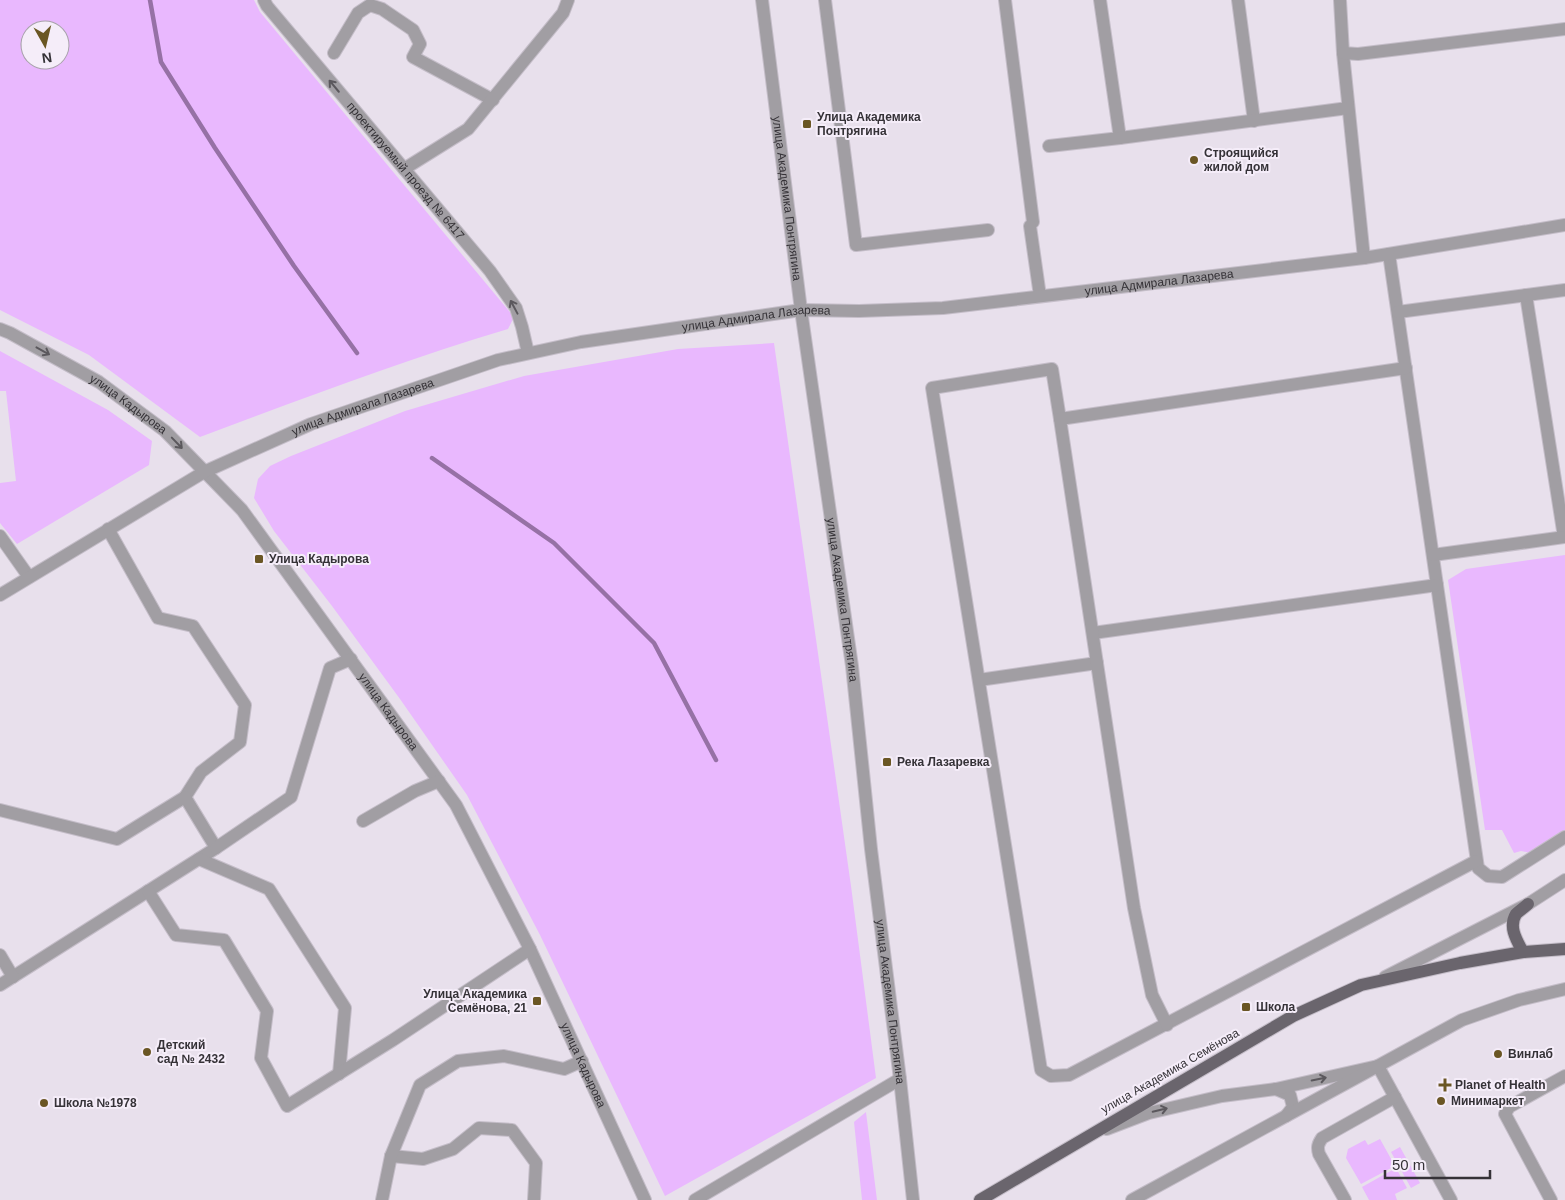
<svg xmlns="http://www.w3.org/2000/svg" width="1565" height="1200" font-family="Arial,sans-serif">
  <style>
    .green { fill: #e9b8fe; fill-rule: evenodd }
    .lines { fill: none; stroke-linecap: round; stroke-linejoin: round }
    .stream { stroke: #9671a5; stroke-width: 4.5 }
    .minor-casing { stroke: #c4bdc8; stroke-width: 14 }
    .major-casing { stroke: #c4bdc8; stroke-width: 14 }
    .minor { stroke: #a19ea3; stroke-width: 12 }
    .major { stroke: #6a656d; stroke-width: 12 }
    .oneway { stroke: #5b585d }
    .poi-dot { fill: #6a5624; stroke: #f5edf9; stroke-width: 2 }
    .labels { text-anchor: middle; stroke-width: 4; stroke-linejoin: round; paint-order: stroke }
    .poi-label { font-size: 12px; font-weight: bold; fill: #353237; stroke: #f5edf9; text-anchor: start }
    .street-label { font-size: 12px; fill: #353237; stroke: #f5edf9 }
  </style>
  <rect width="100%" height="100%" fill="#e8e0ec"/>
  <g class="green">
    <path d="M0,0H254L260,12L514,317L508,329C404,360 302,399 200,437L89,355L0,310ZM30,30H60V60H30Z"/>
    <polygon points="774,343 851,886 876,1078 665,1196 540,935 467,795 400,699 332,606 274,531 254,498 258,479 270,466 291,456 405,411 524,376 678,349"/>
    <polygon points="0,351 108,410 152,441 149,465 17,544 0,523 0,483 16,481 6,391 0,391"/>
    <polygon points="1565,555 1565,831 1531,853 1521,851 1514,853 1502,830 1485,830 1448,580 1466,569"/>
    <polygon points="866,1112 877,1200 862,1200 854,1122"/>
    <polygon points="1380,1139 1395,1166 1361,1184 1346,1158 1348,1149 1365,1140 1368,1145"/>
    <polygon points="1400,1147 1420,1183 1411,1188 1391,1152"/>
    <polygon points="1396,1168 1407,1188 1395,1194 1397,1200 1369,1200 1362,1187"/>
  </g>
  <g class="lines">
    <g class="stream">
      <polyline points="150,0 161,62 215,148 294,266 357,353"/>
      <polyline points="432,458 554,543 654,643 716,760"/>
    </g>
    <g class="minor-casing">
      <g id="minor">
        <path id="s1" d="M264,0L267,6L490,271L516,308L522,327L528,353"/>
        <path id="s2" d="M762,0L801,310L852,666L871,849L900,1079L913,1200"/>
        <polyline points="825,0 856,245 988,230"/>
        <polyline points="1005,0 1033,222"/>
        <polyline points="1100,0 1120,138"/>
        <polyline points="1238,0 1254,121"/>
        <polyline points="1340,0 1343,53 1364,258"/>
        <polyline points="334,53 358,13 370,5 382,9 413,30 420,44 413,57 493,100"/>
        <polyline points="1343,53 1358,54 1565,29"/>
        <polyline points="1049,146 1120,138 1348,108"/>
        <polyline points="404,169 468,129 563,13 568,0"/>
        <polyline points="1030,226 1040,296"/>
        <polyline points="1389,254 1478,868 1488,876 1502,877 1565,837"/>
        <polyline points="1526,295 1564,537"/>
        <polyline points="1398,312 1565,290"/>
        <path id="s3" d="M0,329L10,333L99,382L165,431L242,510L456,805L530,949L645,1200"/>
        <polyline points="1060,419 1052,369 932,388 1041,1070 1051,1076 1069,1075 1476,861"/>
        <polyline points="108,529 158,618 193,626 245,705 240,742 201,772 185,797"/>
        <polyline points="0,536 29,577"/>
        <polyline points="1433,555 1565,537"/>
        <path id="s4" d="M0,595L204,472L311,424L498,360L581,342L801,310L859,311L943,308L1364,258L1565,225"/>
        <polyline points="1093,633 1437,585"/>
        <polyline points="979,680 1097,663"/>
        <polyline points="0,810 117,839 185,797 216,848 0,985"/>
        <polyline points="363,821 415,791 439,781"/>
        <polyline points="216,848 291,797 330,668 351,659"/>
        <polyline points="199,859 269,889 345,1008 339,1074"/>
        <polyline points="148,891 176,935 224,940 267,1011 261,1058 287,1106 393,1040 530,949"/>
        <polyline points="0,955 13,977"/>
        <polyline points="1385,977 1528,904 1565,880"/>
        <polyline points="1167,1025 1152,995 1134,908 1060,419 1406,368"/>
        <polyline points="1276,1089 1290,1095 1293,1107 1286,1116"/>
        <polyline points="1107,1129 1149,1113 1222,1096 1276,1089 1378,1066 1451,1200"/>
        <polyline points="391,1156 423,1159 453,1149 479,1128 512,1130 536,1163 534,1200"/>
        <polyline points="382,1200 391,1156 420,1085 458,1061 504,1056 564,1069 582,1061"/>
        <polyline points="695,1200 900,1079"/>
        <polyline points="1132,1200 1462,1020 1519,1000 1565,989"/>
        <path d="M1345,1200L1319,1154C1317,1147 1318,1144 1322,1138L1395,1097"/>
        <polyline points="1551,1200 1505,1114 1509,1107 1565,1076"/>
      </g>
    </g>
    <g class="major-casing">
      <g id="major">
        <path d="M1523,952C1517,941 1508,927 1516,914C1519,911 1525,907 1528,904"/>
        <polyline points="980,1200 1293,1016 1361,985 1460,963 1523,952 1565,949"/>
      </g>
    </g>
    <use href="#minor" class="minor"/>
    <use href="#major" class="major"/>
  </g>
  <defs><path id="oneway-shaft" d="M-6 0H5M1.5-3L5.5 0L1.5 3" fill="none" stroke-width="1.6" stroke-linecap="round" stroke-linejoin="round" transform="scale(1.25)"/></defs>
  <g class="oneway">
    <use href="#oneway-shaft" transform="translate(334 86) rotate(-130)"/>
    <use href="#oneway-shaft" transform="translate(514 307) rotate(-118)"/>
    <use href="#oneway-shaft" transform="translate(43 351) rotate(29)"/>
    <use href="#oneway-shaft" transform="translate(177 443) rotate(46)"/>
    <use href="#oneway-shaft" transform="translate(1319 1079) rotate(-12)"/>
    <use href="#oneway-shaft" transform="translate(1160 1110) rotate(-13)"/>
  </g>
  <g class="poi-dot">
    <rect x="802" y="119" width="10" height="10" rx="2.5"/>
    <circle cx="1194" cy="160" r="5"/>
    <rect x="254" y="554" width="10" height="10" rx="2.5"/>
    <rect x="882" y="757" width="10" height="10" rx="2.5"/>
    <rect x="532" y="996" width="10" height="10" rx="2.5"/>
    <rect x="1241" y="1002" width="10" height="10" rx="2.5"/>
    <circle cx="147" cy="1052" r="5"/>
    <circle cx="1498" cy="1054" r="5"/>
    <path d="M1442.5 1077.5h5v5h5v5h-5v5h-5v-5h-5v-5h5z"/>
    <circle cx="1441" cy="1101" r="5"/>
    <circle cx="44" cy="1103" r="5"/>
  </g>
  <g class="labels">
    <g class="poi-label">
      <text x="817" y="121">Улица Академика<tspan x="817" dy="14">Понтрягина</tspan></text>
      <text x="1204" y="157">Строящийся<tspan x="1204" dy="14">жилой дом</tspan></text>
      <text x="269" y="563">Улица Кадырова</text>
      <text x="897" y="766">Река Лазаревка</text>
      <text x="527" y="998" text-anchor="end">Улица Академика<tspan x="527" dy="14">Семёнова, 21</tspan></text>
      <text x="1256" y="1011">Школа</text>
      <text x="157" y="1049">Детский<tspan x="157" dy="14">сад № 2432</tspan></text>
      <text x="1508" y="1058">Винлаб</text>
      <text x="1455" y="1089">Planet of Health</text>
      <text x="1451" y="1105">Минимаркет</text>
      <text x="54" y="1107">Школа №1978</text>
    </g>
    <g class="street-label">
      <text dy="4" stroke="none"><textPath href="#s1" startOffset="222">проектируемый проезд № 6417</textPath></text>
      <text dy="4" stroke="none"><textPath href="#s2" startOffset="200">улица Академика Понтрягина</textPath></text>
      <text dy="4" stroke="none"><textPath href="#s4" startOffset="1220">улица Адмирала Лазарева</textPath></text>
      <text dy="4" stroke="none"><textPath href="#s4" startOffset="815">улица Адмирала Лазарева</textPath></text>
      <text dy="4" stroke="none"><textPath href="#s3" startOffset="149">улица Кадырова</textPath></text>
      <text dy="4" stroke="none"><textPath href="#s4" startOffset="410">улица Адмирала Лазарева</textPath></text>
      <text dy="4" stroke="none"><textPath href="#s2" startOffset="605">улица Академика Понтрягина</textPath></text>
      <text dy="4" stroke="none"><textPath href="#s3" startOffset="554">улица Кадырова</textPath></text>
      <text dy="4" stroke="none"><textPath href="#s2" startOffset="1010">улица Академика Понтрягина</textPath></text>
      <text dy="4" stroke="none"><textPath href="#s3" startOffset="959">улица Кадырова</textPath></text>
      <text transform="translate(1170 1071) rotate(-30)" y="4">улица Академика Семёнова</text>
    </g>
  </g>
  <g transform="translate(45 45) rotate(172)"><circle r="24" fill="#f5edf9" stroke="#a8a2ab"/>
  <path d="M0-4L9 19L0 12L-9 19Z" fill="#6a5624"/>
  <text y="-8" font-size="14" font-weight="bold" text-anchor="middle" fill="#353237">N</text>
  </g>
  <path d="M1385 1170v8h105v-8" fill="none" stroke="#353237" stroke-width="2.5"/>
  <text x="1392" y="1170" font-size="15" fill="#353237" stroke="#f5edf9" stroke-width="4" paint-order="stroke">50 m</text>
</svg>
